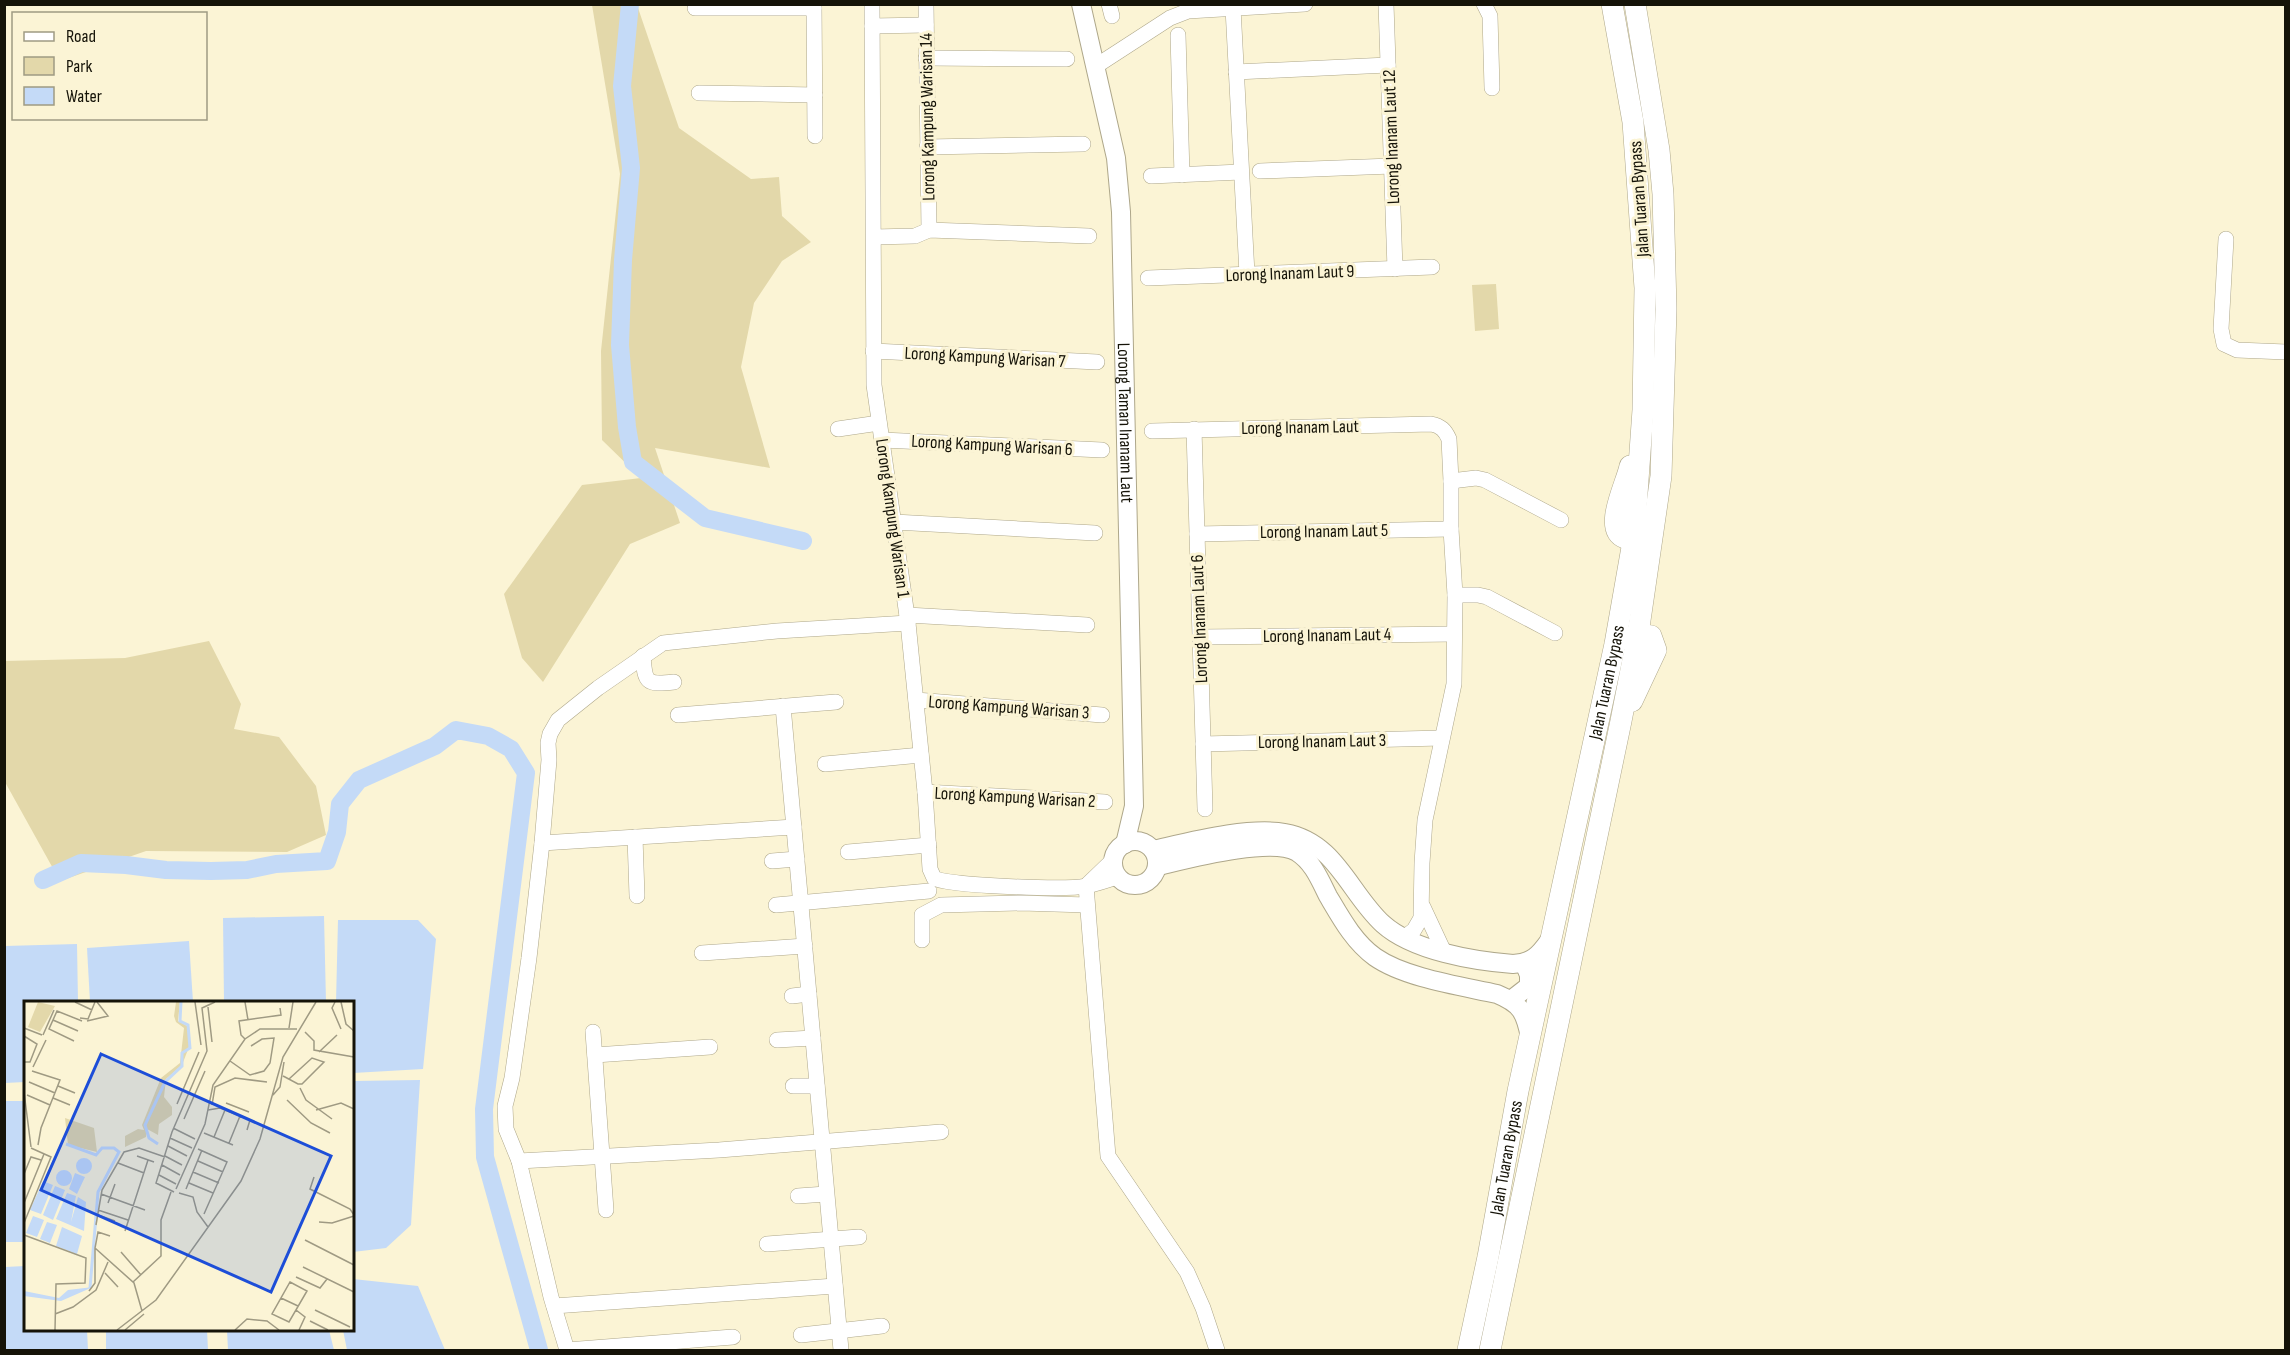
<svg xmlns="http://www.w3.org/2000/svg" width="2290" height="1355" font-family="'Sofia Sans Condensed',sans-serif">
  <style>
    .green { fill: #e3d8aa }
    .water { fill: #c4daf7 }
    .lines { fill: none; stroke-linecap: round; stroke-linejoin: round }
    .river { stroke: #c4daf7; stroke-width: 18 }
    .minor-casing { stroke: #aea78a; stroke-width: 16 }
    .major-casing { stroke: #aea78a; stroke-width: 20 }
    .highway-casing { stroke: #aea78a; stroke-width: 22 }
    .minor { stroke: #fff; stroke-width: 15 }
    .major { stroke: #fff; stroke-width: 18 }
    .highway { stroke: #fff; stroke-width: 21 }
    .labels { text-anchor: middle; stroke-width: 6; stroke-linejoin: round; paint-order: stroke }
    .street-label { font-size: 18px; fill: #151308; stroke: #fbf4d5 }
    .inset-river { fill: none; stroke: #c4daf7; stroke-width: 3 }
    .inset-road { fill: none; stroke: #9f9a83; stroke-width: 1.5 }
    .view { fill: #1d4ed8; fill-opacity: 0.15; stroke: #1d4ed8; stroke-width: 3 }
    .inset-edge { fill: none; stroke: #151308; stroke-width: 3 }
  </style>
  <rect width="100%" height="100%" fill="#fbf4d5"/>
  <g class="green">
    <polygon points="592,5 637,5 679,128 751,179 779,177 782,216 811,242 782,261 754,303 741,367 770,468 655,448 680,523 630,544 543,682 522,658 504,594 582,485 641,478 602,440 601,351 620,174"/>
    <polygon points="1496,284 1499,329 1475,331 1472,285"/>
    <polygon points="209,641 241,704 234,729 279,737 316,786 326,835 287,852 146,851 60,881 5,782 5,661 125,658"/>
  </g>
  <g class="water">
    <polygon points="324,916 326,1002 224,1002 223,918"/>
    <polygon points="338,920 418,920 436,939 423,1069 353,1073 352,1002 336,1002"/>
    <polygon points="189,941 193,1002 90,1002 87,948"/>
    <polygon points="77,944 78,1002 26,1002 25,1082 5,1083 5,946"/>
    <polygon points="420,1080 411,1225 386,1248 353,1252 353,1081"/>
    <rect x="5" y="1101" width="20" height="141"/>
    <polygon points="25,1266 26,1330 87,1330 88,1350 5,1350 5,1267"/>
    <polygon points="353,1279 418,1286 445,1350 347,1350 343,1330 352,1330"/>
    <polygon points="106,1330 207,1330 208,1350 106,1350"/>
    <polygon points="227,1330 329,1330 334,1350 228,1350"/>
  </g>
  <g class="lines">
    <g class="river">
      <polyline points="630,4 622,86 631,168 623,260 620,345 627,427 633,462 705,518 803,541"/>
      <polyline points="43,880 81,863 126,865 166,870 211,871 247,870 276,864 327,861 337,832 340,804 359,780 435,746 456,730 488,736 511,749 526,773 484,1109 485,1157 539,1350"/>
    </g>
    <g class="minor-casing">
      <g id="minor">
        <polyline points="814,4 815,136"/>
        <path d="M872,4L874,385L908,623L925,792L930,869L934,878C947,886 1067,890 1086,886C1096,884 1107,880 1117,877"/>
        <polyline points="926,4 929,230"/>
        <polyline points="1109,4 1112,16"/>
        <polyline points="1386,4 1395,269"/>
        <polyline points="1484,4 1490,16 1492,88"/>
        <polyline points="695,8 814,8"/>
        <polyline points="1233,8 1247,274"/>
        <polyline points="872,26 926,25"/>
        <polyline points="1178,35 1182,175"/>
        <polyline points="926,58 1067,59"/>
        <polyline points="1096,66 1170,18 1188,11 1305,4"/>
        <polyline points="1236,72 1388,65"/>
        <polyline points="699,93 815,95"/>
        <polyline points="927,147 1083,144"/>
        <polyline points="1260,171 1392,166"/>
        <polyline points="1151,176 1241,172"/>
        <polyline points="874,237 915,236 929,230 1089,236"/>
        <polyline points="2226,239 2221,329 2224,344 2237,350 2286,352"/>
        <polyline points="1148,278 1432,267"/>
        <polyline points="873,351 1097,362"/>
        <polyline points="838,429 879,423"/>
        <polyline points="1194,429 1205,809"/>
        <path d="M1152,431L1431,424C1441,426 1445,430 1449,439L1451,481V529L1455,595L1454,684L1425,820L1422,863L1421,918L1414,930L1405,937"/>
        <polyline points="882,440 1102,450"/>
        <polyline points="1451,481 1476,478 1485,480 1561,520"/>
        <polyline points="894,522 1095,533"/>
        <polyline points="1197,534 1451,529"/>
        <polyline points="1455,595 1478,595 1487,597 1555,633"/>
        <polyline points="907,615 1087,625"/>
        <polyline points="1200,637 1454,634"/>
        <path d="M643,656C645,683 646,685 674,682"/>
        <polyline points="916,700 1102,715"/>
        <polyline points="783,706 841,1350"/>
        <polyline points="678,715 836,702"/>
        <polyline points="1203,744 1442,738"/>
        <polyline points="825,764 921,755"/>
        <polyline points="925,792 1105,802"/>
        <polyline points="635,837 637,896"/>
        <polyline points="542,843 794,827"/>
        <polyline points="848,852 929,845"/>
        <polyline points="772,861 797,859"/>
        <polyline points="1088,884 1113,860"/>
        <polyline points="1086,886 1108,1156 1187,1272 1203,1308 1217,1350"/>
        <polyline points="776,905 929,891"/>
        <polyline points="1423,907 1444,952"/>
        <polyline points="922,940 922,915 941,905 1021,903 1087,905"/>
        <polyline points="702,953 805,946"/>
        <polyline points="792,996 809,994"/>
        <polyline points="593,1032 606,1210"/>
        <polyline points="777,1040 813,1038"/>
        <polyline points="595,1055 710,1047"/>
        <polyline points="793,1086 817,1086"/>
        <polyline points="519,1161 719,1150 941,1132"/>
        <polyline points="798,1196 826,1194"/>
        <polyline points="767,1244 859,1237"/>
        <polyline points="554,1306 835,1286"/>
        <polyline points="801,1335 882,1326"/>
        <polyline points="567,1350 551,1297 519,1161 506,1129 505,1106 512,1078 529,958 542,843 549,760 548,743 550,734 558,720 598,688 663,643 777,631 908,623"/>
        <polyline points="567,1350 733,1337"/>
      </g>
    </g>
    <g class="major-casing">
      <g id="major">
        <path id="s1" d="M1081,4L1116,158L1121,212L1134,806L1125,844"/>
        <circle cx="1135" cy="863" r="22"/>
        <path d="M1153,850C1189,842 1249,826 1285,833C1336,842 1349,893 1383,924C1413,951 1474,961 1513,964C1532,963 1539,955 1549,941"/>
        <path d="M1158,866C1188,859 1270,837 1297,852C1313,862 1320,880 1328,896C1341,918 1354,942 1375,957C1405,978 1461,986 1497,994C1521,1004 1525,1012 1530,1037"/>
        <polyline points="1511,1000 1529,986 1529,975 1524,963"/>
      </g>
    </g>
    <g class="highway-casing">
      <g id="highway">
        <path d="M1630,466C1627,483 1602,529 1625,538L1638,534L1643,528"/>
        <polyline points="1626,639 1638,634 1651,636 1656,650 1632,701"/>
        <path id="s2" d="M1468,1350L1488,1257L1518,1091L1615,644L1634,536L1643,410L1645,288L1633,122L1612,4"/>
        <polyline points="1490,1350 1621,721 1638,634 1661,476 1666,309 1663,194 1659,150 1635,4"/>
      </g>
    </g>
    <use href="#minor" class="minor"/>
    <use href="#major" class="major"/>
    <use href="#highway" class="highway"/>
  </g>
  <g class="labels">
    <g class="street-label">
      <text transform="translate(927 117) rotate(-91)" y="6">Lorong Kampung Warisan 14</text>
      <text transform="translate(1391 137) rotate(-92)" y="6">Lorong Inanam Laut 12</text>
      <text transform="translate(1639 199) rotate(-94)" y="6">Jalan Tuaran Bypass</text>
      <text transform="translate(1290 273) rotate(-2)" y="6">Lorong Inanam Laut 9</text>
      <text transform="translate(985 357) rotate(3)" y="6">Lorong Kampung Warisan 7</text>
      <text dy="6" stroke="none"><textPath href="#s1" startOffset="423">Lorong Taman Inanam Laut</textPath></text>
      <text transform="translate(1300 427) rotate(-1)" y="6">Lorong Inanam Laut</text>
      <text transform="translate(992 445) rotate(3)" y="6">Lorong Kampung Warisan 6</text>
      <text transform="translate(893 518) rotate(82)" y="6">Lorong Kampung Warisan 1</text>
      <text transform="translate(1324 531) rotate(-1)" y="6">Lorong Inanam Laut 5</text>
      <text transform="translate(1199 619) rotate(-92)" y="6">Lorong Inanam Laut 6</text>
      <text transform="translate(1327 635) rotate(-1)" y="6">Lorong Inanam Laut 4</text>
      <text dy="6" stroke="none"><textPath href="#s2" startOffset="682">Jalan Tuaran Bypass</textPath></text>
      <text transform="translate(1009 707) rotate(4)" y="6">Lorong Kampung Warisan 3</text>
      <text transform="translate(1322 741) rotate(-1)" y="6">Lorong Inanam Laut 3</text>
      <text transform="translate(1015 797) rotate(3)" y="6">Lorong Kampung Warisan 2</text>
      <text dy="6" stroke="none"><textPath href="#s2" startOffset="196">Jalan Tuaran Bypass</textPath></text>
    </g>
  </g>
  <g transform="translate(24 1001)">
    <rect width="330" height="330" fill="#fbf4d5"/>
    <path d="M14,1L31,5L16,31L4,26ZM152,1H156L154,20L165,26V46L158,64L142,78L140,96L148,106V114L135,123L134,134L123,128L122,136L101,146V135L114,128L120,129L118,124L137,77L156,62L160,27L152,21L150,15ZM41,117L70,127L73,151L44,144Z" fill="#e3d8aa"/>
    <path d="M52 165a8 8 0 1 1 16 0a8 8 0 1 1-16 0ZM32 177a8 8 0 1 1 16 0a8 8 0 1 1-16 0ZM51,172L61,176L53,193L45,188ZM19,180L29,184L17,213L6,209ZM31,185L41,189L29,219L19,214ZM43,192L52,195L47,221L54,196L62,201L60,230L32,218ZM9,215L20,219L13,236L2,232ZM23,221L33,224L26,242L16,238ZM38,226L58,235L53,253L32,245ZM69,286L37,300L0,295V290L35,297L44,289Z" fill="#c4daf7"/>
    <path class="inset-river" d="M42,143L72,154L78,147H90L95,151L74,191L66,287M134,143L125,137L121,124L141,81L158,65V52L166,47L164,24L156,20L157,1"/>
    <path class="inset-road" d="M51,1L68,9M171,1L177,44M221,1L224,19M311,1L308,7L317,28M317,1L322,23L330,30M184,6L188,41M56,17L64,18L71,1M29,19L54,30M63,20L84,15L73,1M0,27L18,34M265,27L269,1M281,31L290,40V49L330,56M19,34L30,9M0,35L13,43L6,61H0M221,38L217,34L215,20L257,14L256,7M50,40L25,28L33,10L58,20M295,51L313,34M206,60L226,74L240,70L246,62L250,37L238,38L227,45M9,66L22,39M8,70L36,79L17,127L14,144M259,75L261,76L274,83H278L300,61L288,57L265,78M5,81L31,92M34,85L51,92M276,87L282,99L308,118M0,91L7,146M3,94L26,104M249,94L256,86L260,61M29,97L46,104M263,99L287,122L306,132M202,102L225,111M153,103L175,51M188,104L191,86L211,77L243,81M184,109L196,107L226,119L223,129M292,109L317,102L330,108M160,118L181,70M149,127L171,138M180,132L209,144M190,136L201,109M146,137L168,147M205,142L216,115M144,145L163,155M174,148L203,161L180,213M113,155L130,161M141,155L158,164M174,160L199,171M94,162L120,172M138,164L156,174M169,171L195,182M0,173L7,156L17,159M135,174L152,183M290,176L286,188L326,208L330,214M165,182L189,192M152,188L181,123L189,84L221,38L236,28H273M162,188L178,149M150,191L132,182L148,131L183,50L178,7L191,1M155,192L169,196L173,211L184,226M77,193L121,209M0,202L20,153M84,202L91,183M74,209L104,219M74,214L91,220M295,221L308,222L330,215M0,222L27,156L7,147M72,224L78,189L100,151L115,147L141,156M101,230L124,159M0,234L62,257L61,282L32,283L31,329M86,235L74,231L71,247L110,282L118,310M281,239L330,264M97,251L117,274M279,266L330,291M81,272L94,286M272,276L296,287L303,278M109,281L137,255V219L147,191M266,281L283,290L265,321L248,313ZM65,290L71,282V247M257,297L274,305M272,309L281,316L275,329M291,309L326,326M31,313L49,306L72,289L84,261M286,320L304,329M93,329L132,299L217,180L236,138L259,56L292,1M101,329L120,313M211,329L223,318L243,320L255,329"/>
    <path class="view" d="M77,53L307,155L247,291L17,189Z"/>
    <rect width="330" height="330" class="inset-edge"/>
  </g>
  <rect width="2290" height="1355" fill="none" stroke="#151308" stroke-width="12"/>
  <rect x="12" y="12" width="195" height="108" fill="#fbf4d5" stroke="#9f9a83" stroke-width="1.5"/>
  <rect x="24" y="32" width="30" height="9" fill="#ffffff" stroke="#9f9a83" stroke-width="1.5"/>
  <text x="66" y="42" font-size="18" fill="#151308">Road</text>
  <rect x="24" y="57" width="30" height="18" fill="#e3d8aa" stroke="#9f9a83" stroke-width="1.5"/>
  <text x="66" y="72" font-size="18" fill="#151308">Park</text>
  <rect x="24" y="87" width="30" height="18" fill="#c4daf7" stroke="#9f9a83" stroke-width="1.5"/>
  <text x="66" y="102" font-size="18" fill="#151308">Water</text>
</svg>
